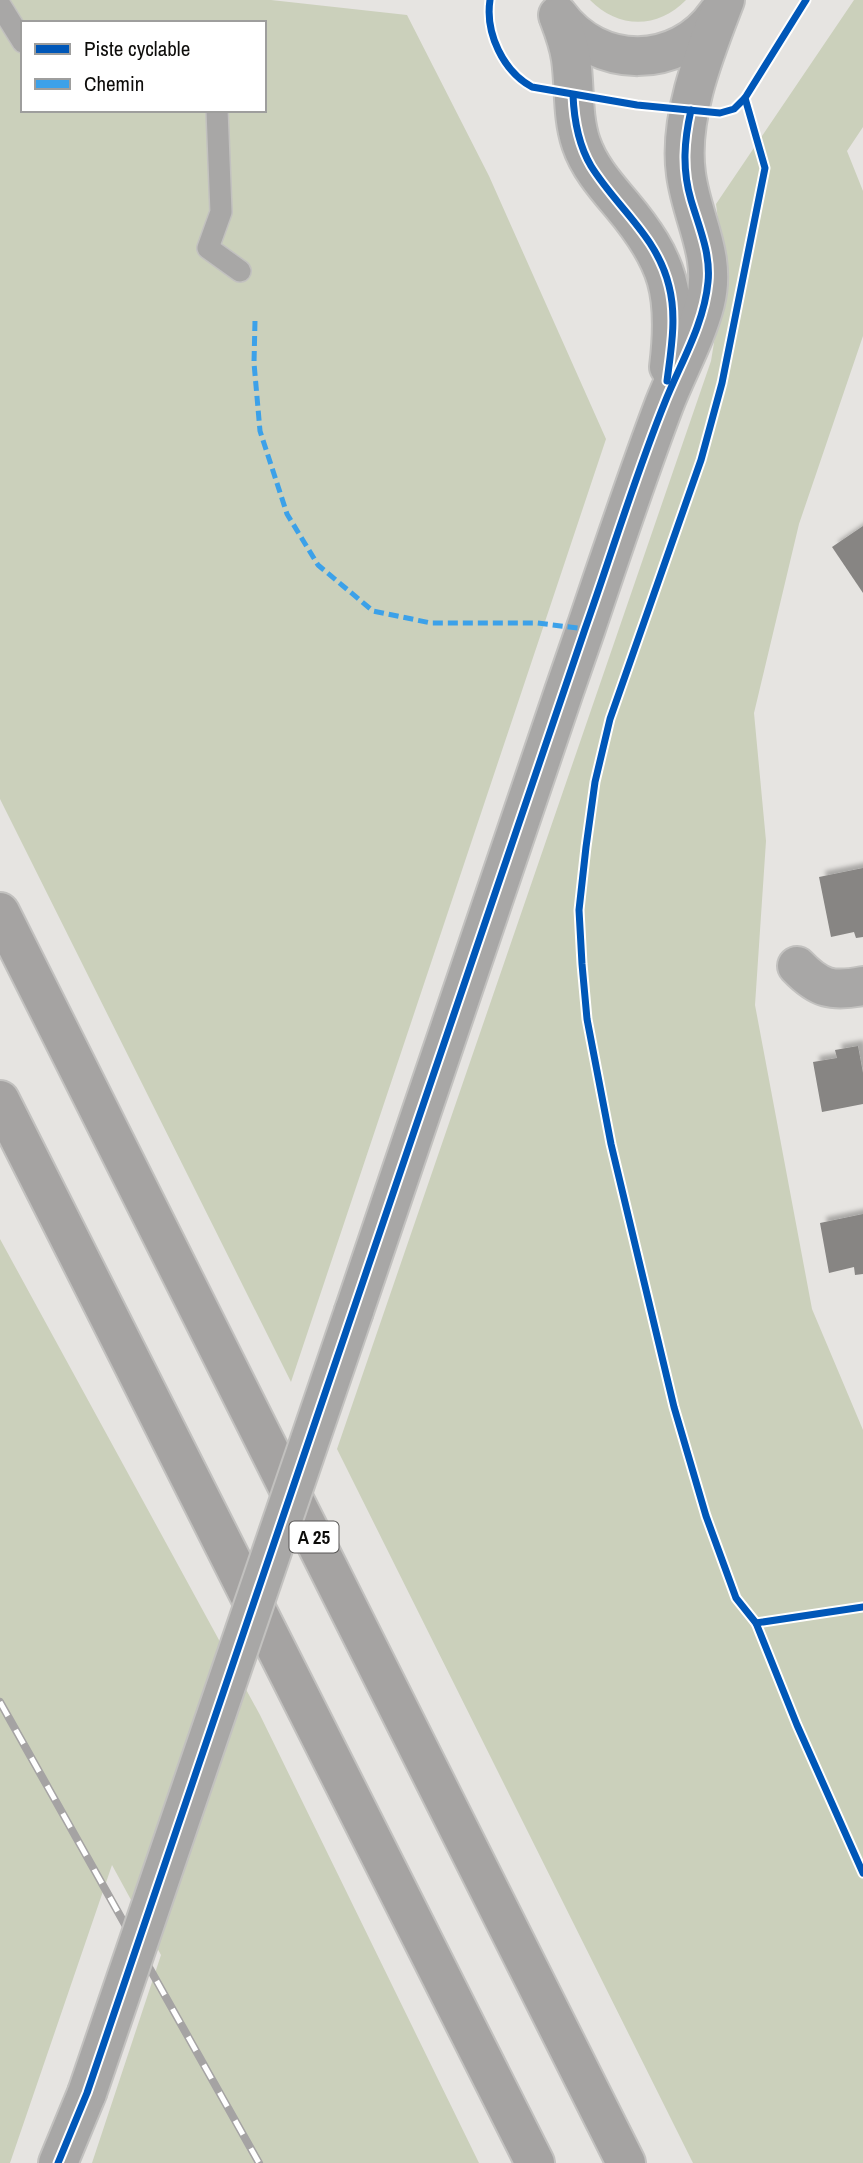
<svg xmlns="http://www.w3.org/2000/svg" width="863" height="2163" font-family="'Archivo Narrow',sans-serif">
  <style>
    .green { fill: #cbd0bb; fill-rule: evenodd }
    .building { fill: #878583; filter: url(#shadow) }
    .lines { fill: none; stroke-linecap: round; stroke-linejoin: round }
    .service-casing { stroke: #c2c1bf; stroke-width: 24 }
    .minor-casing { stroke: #c2c1bf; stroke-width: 42 }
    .tertiary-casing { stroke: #c2c1bf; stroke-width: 42 }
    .motorway-casing { stroke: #c2c1bf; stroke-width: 42 }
    .service { stroke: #a8a7a6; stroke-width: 21 }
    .minor { stroke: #a8a7a6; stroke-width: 38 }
    .tertiary { stroke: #a8a7a6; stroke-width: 38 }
    .motorway { stroke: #a5a3a2; stroke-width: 38 }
    .rail-casing { stroke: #a5a3a3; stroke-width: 8 }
    .rail { stroke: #fff; stroke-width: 5; stroke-dasharray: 16; stroke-linecap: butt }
    .tertiary-bridge-casing { stroke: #c2c1bf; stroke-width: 42; stroke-linecap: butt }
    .tertiary-bridge { stroke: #a8a7a6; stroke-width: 38 }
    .quiet { stroke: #3ca1e9; stroke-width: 5; stroke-dasharray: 10 5; stroke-linecap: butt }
    .cycleway-casing { stroke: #fff; stroke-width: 11 }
    .cycleway { stroke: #0057b8; stroke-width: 7 }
    .labels { text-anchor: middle; stroke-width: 7; stroke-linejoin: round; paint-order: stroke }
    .shield { fill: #fff; stroke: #565554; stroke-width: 2 }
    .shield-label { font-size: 19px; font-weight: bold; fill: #0d0c0a }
  </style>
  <defs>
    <filter id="shadow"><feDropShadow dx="6" dy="-6" stdDeviation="2" flood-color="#0004"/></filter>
  </defs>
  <rect width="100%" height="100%" fill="#e6e4e1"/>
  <g class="green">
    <path d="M0,0H271L407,15L489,176L606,439L291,1382L0,799ZM23,23H264V110H23Z"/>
    <path d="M590,0H686C658,29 618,29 590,0Z"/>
    <polygon points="854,0 863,0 863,127 847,151 863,191 863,336 799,524 754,713 766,841 755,1005 812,1309 863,1430 863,2163 693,2163 337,1449 711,361 725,275 716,204"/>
    <polygon points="0,1239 260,1715 479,2163 92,2163 161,1955 112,1865 10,2163 0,2163"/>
  </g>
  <g class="building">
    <polygon points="863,526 863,593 832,547"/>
    <polygon points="863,868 863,937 856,938 854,932 831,937 819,877"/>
    <polygon points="858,1046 863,1073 863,1104 822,1112 813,1062 837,1058 835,1050"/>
    <polygon points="863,1214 863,1274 855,1275 854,1267 829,1273 820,1223"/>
  </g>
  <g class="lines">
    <g class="service-casing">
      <g id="service">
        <polyline points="0,5 23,42"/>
        <polyline points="217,110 221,212 208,248 240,271"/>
      </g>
    </g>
    <g class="minor-casing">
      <path id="minor" d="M797,966C819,989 832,992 863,986"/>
    </g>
    <g class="tertiary-casing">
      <g id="tertiary">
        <path d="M558,15C598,70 678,70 717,14"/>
        <path d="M559,18C564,31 569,45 571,59C575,87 572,116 581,143C589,167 606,186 622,205C669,261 678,294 669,367"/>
        <path d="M354,1311C431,1083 507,855 586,628C611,554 636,479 664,405C677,371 696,338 705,303C717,255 692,220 686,174C678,118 705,52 725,0"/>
        <polyline points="58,2163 87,2093"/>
      </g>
    </g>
    <g class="motorway-casing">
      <g id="motorway">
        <polyline points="0,912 626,2163"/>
        <polyline points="0,1100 535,2163"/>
      </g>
    </g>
    <use href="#service" class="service"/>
    <use href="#minor" class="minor"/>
    <use href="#tertiary" class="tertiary"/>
    <use href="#motorway" class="motorway"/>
    <g class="rail-casing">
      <polyline id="rail" points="0,1702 259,2163"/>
    </g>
    <use href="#rail" class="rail"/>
    <g class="tertiary-bridge-casing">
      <polyline id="tertiary-bridge" points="87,2093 354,1311"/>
    </g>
    <use href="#tertiary-bridge" class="tertiary-bridge"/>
    <polyline class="quiet" points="255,321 254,363 260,431 287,514 318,565 373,611 431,623 537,623 585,629"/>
    <g class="cycleway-casing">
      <g id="cycleway">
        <path d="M490,0C485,33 503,71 532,87L637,105L720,113L734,109L745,98L806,0"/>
        <path d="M573,95C574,120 578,144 591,166C617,208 657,236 669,286C677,317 671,350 667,381"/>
        <polyline points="745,98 765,168 722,383 701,460 610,719 595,782 586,847 579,910 582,964 587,1019 611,1144 674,1407 706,1516 736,1598 756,1623 797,1725 863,1873"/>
        <polyline points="756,1623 863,1607"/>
        <path d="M58,2163L87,2093L585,629C612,553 635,476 665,402C680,364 704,325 708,282C711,254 699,227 691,200C682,169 684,141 691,110"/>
      </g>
    </g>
    <use href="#cycleway" class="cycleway"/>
  </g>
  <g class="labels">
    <rect class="shield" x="289.5" y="1521.5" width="49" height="31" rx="5"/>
    <g class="shield-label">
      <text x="314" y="1544">A 25</text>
    </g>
  </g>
  <rect x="21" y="21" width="245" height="91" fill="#ffffff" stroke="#9e9e9d" stroke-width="2"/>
  <rect x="35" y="44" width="35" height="10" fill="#0057b8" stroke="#9e9e9d" stroke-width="2"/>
  <text x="84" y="56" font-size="21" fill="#0d0c0a">Piste cyclable</text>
  <rect x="35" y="79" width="35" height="10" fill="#3ca1e9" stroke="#9e9e9d" stroke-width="2"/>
  <text x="84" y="91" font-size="21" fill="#0d0c0a">Chemin</text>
</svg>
